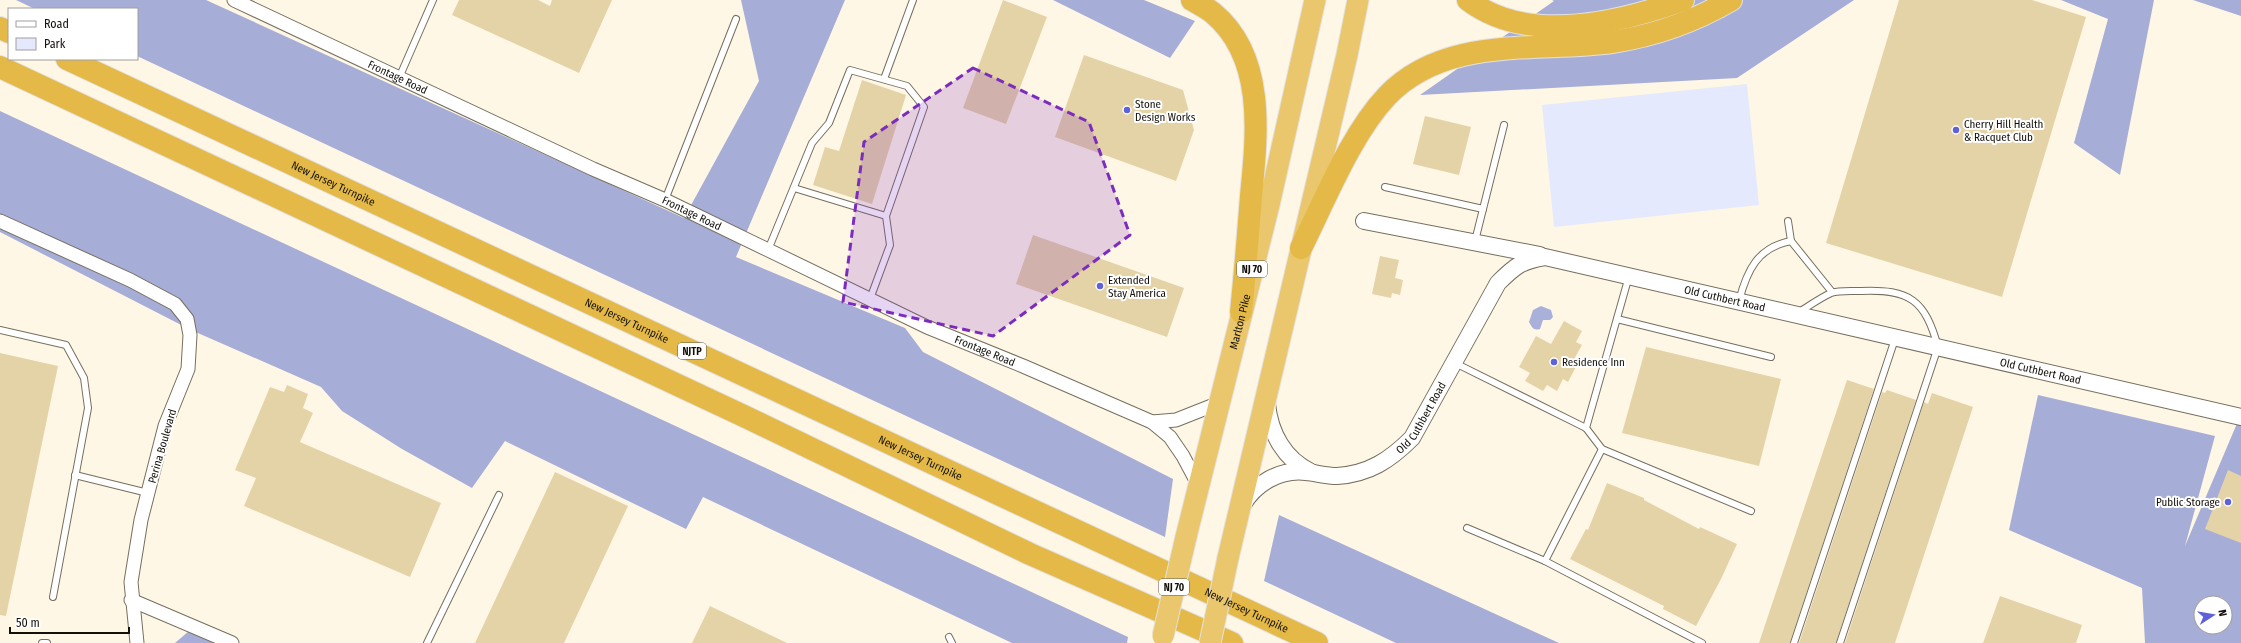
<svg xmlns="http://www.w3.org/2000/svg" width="2241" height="643" font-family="'Fira Sans Condensed',sans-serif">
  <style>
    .green { fill: #e4e9fe }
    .forest { fill: #a6add7; fill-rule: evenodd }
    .water { fill: #a9b1da }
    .building { fill: #e5d3a8 }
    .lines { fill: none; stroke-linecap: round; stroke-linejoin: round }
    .service-casing { stroke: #766f5f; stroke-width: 8 }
    .minor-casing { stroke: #766f5f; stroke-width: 15 }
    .tertiary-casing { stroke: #766f5f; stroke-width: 18 }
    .trunk-casing { stroke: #e3e2e2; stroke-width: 23 }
    .motorway-casing { stroke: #e3e2e2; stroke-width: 24 }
    .service { stroke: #fff; stroke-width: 6 }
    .minor { stroke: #fff; stroke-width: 13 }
    .tertiary { stroke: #fff; stroke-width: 16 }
    .trunk { stroke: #eac76c; stroke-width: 21 }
    .motorway { stroke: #e4b947; stroke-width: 22 }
    .trunk-bridge-casing { stroke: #e3e2e2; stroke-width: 23; stroke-linecap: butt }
    .trunk-bridge { stroke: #eac76c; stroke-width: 21 }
    .marked { fill: #7b2cbf; fill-opacity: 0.2; stroke: #7b2cbf; stroke-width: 3; stroke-dasharray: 8 5; stroke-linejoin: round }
    .poi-dot { fill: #5d62da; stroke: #fff; stroke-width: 1.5 }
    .labels { text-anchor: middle; stroke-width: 4; stroke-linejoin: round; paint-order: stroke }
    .shield { fill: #fff; stroke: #5a5854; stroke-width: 1 }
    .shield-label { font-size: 10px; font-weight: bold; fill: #13100a }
    .street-label { font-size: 11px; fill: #13100a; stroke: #fff }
    .poi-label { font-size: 11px; fill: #13100a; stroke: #fff; text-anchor: start }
  </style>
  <rect width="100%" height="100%" fill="#fff7e5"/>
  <polygon class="green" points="1747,84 1759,205 1554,227 1542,105"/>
  <g class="forest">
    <polygon points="16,0 206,0 684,218 759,81 741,0 845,0 736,257 905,328 923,352 1173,479 1165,537 137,56 137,9 35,9"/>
    <polygon points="1053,0 1144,0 1195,21 1170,58"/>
    <polygon points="1552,0 1854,0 1737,78 1420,95 1554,1"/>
    <polygon points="2061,0 2154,0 2120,175 2074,143 2108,19"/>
    <polygon points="2193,0 2241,0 2241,16"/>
    <polygon points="0,111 1128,637 1127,643 1012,643 703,497 686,529 505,441 472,488 402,449 342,411 321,387 191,330 0,232"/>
    <path d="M2038,395L2215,436L2185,546L2241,414V643H2145L2142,588L2009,530ZM2201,603H2225V627H2201Z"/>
    <polygon points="1279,515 1559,643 1396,643 1264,581"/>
    <polygon points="189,631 216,643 175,643"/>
  </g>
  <path class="water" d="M1541,306L1551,310L1553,317L1550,320H1543L1540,329C1533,331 1532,327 1529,322L1533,310Z"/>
  <g class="building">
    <polygon points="459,0 538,0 550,6 552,0 612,0 579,73 452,15"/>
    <polygon points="1003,0 1047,17 1006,124 963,108"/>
    <polygon points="1899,0 2032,0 2086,17 2002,297 1826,243"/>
    <polygon points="1084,55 1183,90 1194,130 1176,181 1055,137"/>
    <polygon points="862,80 906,95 872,204 813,185 825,147 839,151"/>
    <polygon points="1425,116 1471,127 1459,175 1413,164"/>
    <polygon points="1033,235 1184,288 1167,337 1016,284"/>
    <polygon points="1380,256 1399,260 1395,278 1403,280 1400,295 1392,293 1391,298 1372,294"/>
    <polygon points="1564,321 1582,331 1576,342 1582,345 1573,361 1578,363 1568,382 1563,379 1557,391 1547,385 1543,391 1525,381 1530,373 1519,367 1536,336 1551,344"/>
    <polygon points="1646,347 1781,379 1759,466 1622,433"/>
    <polygon points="0,353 58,366 6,616 0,615"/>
    <polygon points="1847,380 1874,389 1790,643 1759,643"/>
    <polygon points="287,385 308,394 303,408 313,413 300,442 441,503 410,577 244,506 256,478 235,470 270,387 284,392"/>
    <polygon points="1887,390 1916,400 1836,643 1799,643 1882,392 1885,393"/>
    <polygon points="1932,393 1973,407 1895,643 1845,643 1924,402 1928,404"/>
    <polygon points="2228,470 2241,476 2241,543 2205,529"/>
    <polygon points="555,472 628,506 564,643 475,643"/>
    <polygon points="1607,483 1644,498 1644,500 1699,529 1700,527 1737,544 1721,579 1696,626 1663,609 1664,606 1570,559 1586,529 1588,530"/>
    <polygon points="2000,596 2082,625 2076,643 1983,643"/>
    <polygon points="710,606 787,643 692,643"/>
  </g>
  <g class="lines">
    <g class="service-casing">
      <g id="service">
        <polyline points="399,78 433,0"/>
        <polyline points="884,79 913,0"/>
        <polyline points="1385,187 1483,209"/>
        <polyline points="794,188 886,216"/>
        <polyline points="665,200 736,19"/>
        <polyline points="1788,221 1791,241 1832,292"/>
        <polyline points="1475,241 1504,125"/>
        <polyline points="768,250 812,143 829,123 850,70 907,86 924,107 886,216 890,245 870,299"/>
        <path d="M1739,301C1747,270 1758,247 1791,241"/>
        <path d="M1799,312C1809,306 1820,298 1831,293C1839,290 1852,291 1861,291C1910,289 1925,300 1938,347L1840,643"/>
        <polyline points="1617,319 1771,357"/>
        <polyline points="0,330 66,345 84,378 88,408 53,597"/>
        <polyline points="1455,363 1586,428 1602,449 1751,511"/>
        <polyline points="1586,428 1629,276"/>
        <polyline points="1602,449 1545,561 1702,643"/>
        <polyline points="75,475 148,493"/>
        <polyline points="1467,528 1545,561"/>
        <polyline points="949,637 952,643"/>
        <polyline points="42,643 47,643"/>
        <polyline points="427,643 499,495"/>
        <polyline points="1794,643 1895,339"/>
      </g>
    </g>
    <g class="minor-casing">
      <g id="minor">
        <path id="s1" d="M234,0L593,169L665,200L927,327L1023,366L1152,422L1170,437L1183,456L1199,486"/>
        <polyline points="0,221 130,280 175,304 187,319 190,335 188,369 165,426 141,520 131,582 137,643"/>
        <polyline points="1152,422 1176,420 1219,403"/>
        <polyline points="131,600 232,643"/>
      </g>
    </g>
    <g class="tertiary-casing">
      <g id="tertiary">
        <polyline points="1364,221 1540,255"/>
        <path d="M1267,404C1270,433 1284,459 1311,472"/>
        <path id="s2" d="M1242,506C1255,483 1280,469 1306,472C1316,473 1327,476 1337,476C1369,474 1390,460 1412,438L1498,283C1515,266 1521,261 1545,257L2241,417"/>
      </g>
    </g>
    <g class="trunk-casing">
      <g id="trunk">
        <path id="s3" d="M1186,537L1269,205L1315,0"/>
        <polyline points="1228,558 1347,55 1358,0"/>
      </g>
    </g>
    <g class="motorway-casing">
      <g id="motorway">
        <path d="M1192,0C1199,4 1207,8 1213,13C1266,57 1257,135 1251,196C1248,235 1245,273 1241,312"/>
        <path d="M1468,0C1527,45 1619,23 1683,0"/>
        <polyline points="0,28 9,32"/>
        <path id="s4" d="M67,59L1317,643"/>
        <polyline points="0,67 748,418 1030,554 1232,643"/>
        <path d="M1301,248C1325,200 1351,134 1387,96C1445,35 1537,52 1612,42C1653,36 1695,21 1731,0"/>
      </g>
    </g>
    <use href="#service" class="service"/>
    <use href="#minor" class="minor"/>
    <use href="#tertiary" class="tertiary"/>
    <use href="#trunk" class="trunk"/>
    <use href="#motorway" class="motorway"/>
    <g class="trunk-bridge-casing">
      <g id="trunk-bridge">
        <polyline points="1163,636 1186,537"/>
        <polyline points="1210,643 1228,558"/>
      </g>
    </g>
    <use href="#trunk-bridge" class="trunk-bridge"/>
  </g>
  <path class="marked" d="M973,68L1089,122L1130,235L993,336L843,302L864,142Z"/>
  <g class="poi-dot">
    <circle cx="1127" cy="110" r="4"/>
    <circle cx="1956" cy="130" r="4"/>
    <circle cx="1100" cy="286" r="4"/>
    <circle cx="1554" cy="362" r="4"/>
    <circle cx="2228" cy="502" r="4"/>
  </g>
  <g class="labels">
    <g class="shield">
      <rect x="1237" y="261" width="30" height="16" rx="3"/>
      <rect x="678" y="343" width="28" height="16" rx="3"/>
      <rect x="1159" y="579" width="30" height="16" rx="3"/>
    </g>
    <g class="shield-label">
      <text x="1252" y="273">NJ 70</text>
      <text x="692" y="355">NJTP</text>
      <text x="1174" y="591">NJ 70</text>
    </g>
    <g class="street-label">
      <text dy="4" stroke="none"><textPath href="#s1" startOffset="181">Frontage Road</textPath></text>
      <text dy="4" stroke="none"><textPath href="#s4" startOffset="294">New Jersey Turnpike</textPath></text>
      <text dy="4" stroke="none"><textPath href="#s1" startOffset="505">Frontage Road</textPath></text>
      <text dy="4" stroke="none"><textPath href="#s2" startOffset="611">Old Cuthbert Road</textPath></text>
      <text dy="4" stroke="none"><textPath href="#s4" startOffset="618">New Jersey Turnpike</textPath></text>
      <text dy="4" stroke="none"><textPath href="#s3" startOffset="222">Marlton Pike</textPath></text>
      <text dy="4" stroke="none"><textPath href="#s1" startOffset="829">Frontage Road</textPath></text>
      <text dy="4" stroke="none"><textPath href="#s2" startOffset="935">Old Cuthbert Road</textPath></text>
      <text dy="4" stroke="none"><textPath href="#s2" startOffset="216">Old Cuthbert Road</textPath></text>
      <text transform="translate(162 446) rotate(-74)" y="4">Perina Boulevard</text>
      <text dy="4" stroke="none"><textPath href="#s4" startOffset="942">New Jersey Turnpike</textPath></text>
      <text dy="4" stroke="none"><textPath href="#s4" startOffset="1302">New Jersey Turnpike</textPath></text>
    </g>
    <g class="poi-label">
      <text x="1135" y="108">Stone<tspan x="1135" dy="13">Design Works</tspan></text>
      <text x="1964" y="128">Cherry Hill Health<tspan x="1964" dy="13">&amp; Racquet Club</tspan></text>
      <text x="1108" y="284">Extended<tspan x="1108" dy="13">Stay America</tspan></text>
      <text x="1562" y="366">Residence Inn</text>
      <text x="2220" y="506" text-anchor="end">Public Storage</text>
    </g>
  </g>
  <rect x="8" y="8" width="130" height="52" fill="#ffffff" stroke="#a19f9d"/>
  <rect x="16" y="21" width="20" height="6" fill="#ffffff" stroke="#a19f9d"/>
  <text x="44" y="28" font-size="12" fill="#13100a">Road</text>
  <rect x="16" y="38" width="20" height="12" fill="#e4e9fe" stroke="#a19f9d"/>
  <text x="44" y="48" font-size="12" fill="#13100a">Park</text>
  <g transform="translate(2213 615) rotate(78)"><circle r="19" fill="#ffffff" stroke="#a19f9d"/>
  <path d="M0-3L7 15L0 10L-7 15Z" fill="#5d62da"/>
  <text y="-6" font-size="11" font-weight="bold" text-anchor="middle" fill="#13100a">N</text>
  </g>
  <path d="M10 627v6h119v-6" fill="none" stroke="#13100a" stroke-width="2"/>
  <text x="16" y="627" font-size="12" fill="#13100a" stroke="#ffffff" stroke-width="3" paint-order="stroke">50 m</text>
</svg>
